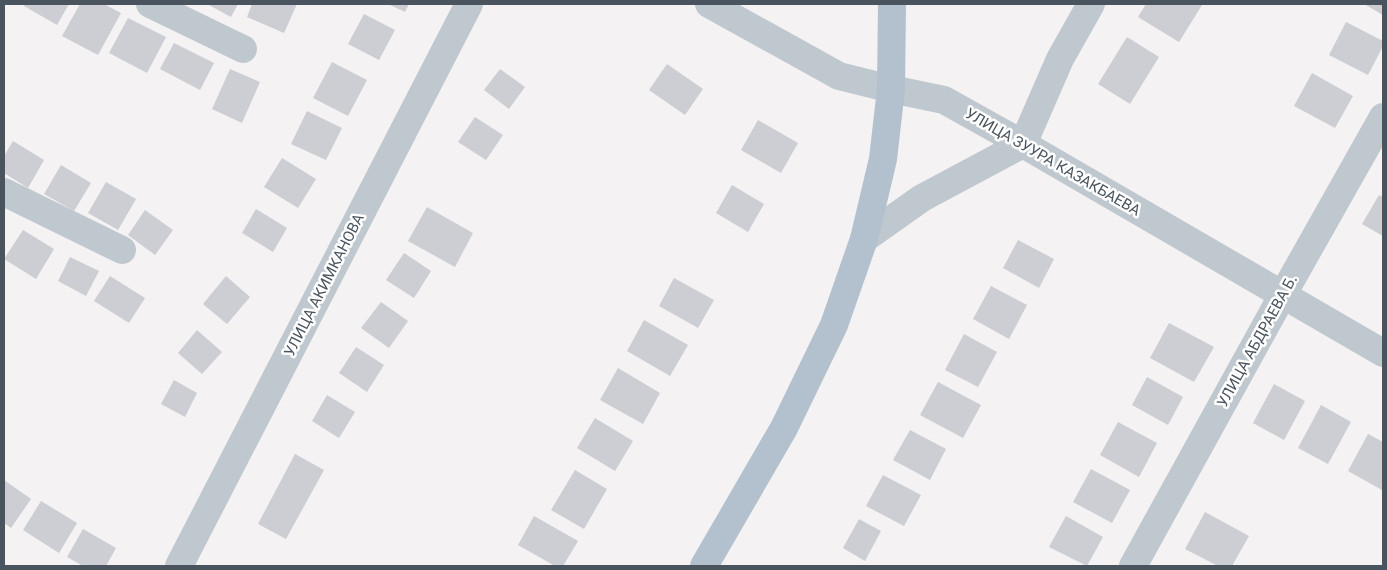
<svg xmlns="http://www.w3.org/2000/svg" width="1387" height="570" font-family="Roboto,sans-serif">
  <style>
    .building { fill: #ccced3 }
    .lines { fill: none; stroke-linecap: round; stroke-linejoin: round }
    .minor { stroke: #c0c8cf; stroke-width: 28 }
    .major { stroke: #b3c0ce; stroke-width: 28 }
    .labels { text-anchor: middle; stroke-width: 5; stroke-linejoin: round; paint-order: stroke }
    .street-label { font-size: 15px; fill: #4a545e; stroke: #fff }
  </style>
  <rect width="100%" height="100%" fill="#f4f2f2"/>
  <g class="building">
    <polygon points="25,4 69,4 57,25 24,6"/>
    <polygon points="80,4 104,4 121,13 98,55 62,36"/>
    <polygon points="207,4 238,4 231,17"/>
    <polygon points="252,4 297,4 284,33 247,17"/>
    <polygon points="388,4 409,4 405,12"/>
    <polygon points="1146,4 1199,4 1202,5 1179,42 1138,17"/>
    <polygon points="1364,4 1383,4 1383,15"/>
    <polygon points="364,14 395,30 379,60 348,44"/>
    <polygon points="128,18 166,37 147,73 109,53"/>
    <polygon points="1346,22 1383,41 1383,46 1368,75 1329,55"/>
    <polygon points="1127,37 1159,57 1130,104 1098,84"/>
    <polygon points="174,43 214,63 200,90 160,69"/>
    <polygon points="332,62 367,80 348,116 313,98"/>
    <polygon points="667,64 703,89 685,115 649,90"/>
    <polygon points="230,69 260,82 242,123 212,109"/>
    <polygon points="500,69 525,87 509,109 484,90"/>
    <polygon points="1312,73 1353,96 1335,128 1294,106"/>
    <polygon points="307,111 342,128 326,160 291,144"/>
    <polygon points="475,117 503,135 486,160 458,142"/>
    <polygon points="758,120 798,143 781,173 741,150"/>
    <polygon points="13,141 44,160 28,188 4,173 4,156"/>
    <polygon points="282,158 316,179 298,208 264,187"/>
    <polygon points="61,165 91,183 74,211 44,194"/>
    <polygon points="106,182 136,199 118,230 88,213"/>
    <polygon points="732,185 764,204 748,232 716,213"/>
    <polygon points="1379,195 1383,197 1383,236 1362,224"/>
    <polygon points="427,207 473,233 455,267 408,241"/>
    <polygon points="256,209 287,228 273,252 242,233"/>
    <polygon points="145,210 173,230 155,255 128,235"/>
    <polygon points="23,230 54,249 36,279 4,259"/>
    <polygon points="1018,240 1054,259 1039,288 1003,268"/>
    <polygon points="404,253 431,271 414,298 386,280"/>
    <polygon points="70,257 99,271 86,296 58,281"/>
    <polygon points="110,276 145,298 129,323 94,301"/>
    <polygon points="226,276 250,297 227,324 203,304"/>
    <polygon points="674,278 714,300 698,328 659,306"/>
    <polygon points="991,286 1027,305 1009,339 973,319"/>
    <polygon points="381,302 408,321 389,348 361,328"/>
    <polygon points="644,320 688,345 670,376 627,351"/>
    <polygon points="1169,323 1214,347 1194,382 1150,358"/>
    <polygon points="197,330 222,352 202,374 178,353"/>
    <polygon points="964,334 997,352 978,387 945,370"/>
    <polygon points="356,347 384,365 367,392 339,373"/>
    <polygon points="618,368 660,393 643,424 600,400"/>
    <polygon points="1147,377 1183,397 1168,425 1132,405"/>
    <polygon points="174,380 197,393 185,417 161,404"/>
    <polygon points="938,382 981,405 963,438 920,415"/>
    <polygon points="1274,384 1305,401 1284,440 1253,423"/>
    <polygon points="327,395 355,412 339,438 312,421"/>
    <polygon points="1321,405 1351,422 1328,464 1298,448"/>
    <polygon points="595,418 633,441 615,471 577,448"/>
    <polygon points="1118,422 1157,443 1139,477 1100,455"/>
    <polygon points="910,430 946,449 930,480 893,460"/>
    <polygon points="1368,434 1383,442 1382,490 1348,471"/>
    <polygon points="295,454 324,470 286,539 258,524"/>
    <polygon points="1091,469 1130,490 1112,523 1073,502"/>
    <polygon points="575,470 607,489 584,529 551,510"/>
    <polygon points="883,475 921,495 904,526 866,506"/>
    <polygon points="4,480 31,499 11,528 4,523"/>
    <polygon points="41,501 77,523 59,553 23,530"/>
    <polygon points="1205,512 1249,536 1232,566 1218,566 1185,549"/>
    <polygon points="534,516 578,541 563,566 555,566 518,545"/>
    <polygon points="1066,516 1103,537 1087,566 1049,547"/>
    <polygon points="859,519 881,531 865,561 843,548"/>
    <polygon points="83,529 116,548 106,566 83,566 67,557"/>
  </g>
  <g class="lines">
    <g class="minor">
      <polyline points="150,4 243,49"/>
      <polyline points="709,4 839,76 891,89 944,100 1023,144 1383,353"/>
      <polyline points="4,192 122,250"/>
      <polyline points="864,239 922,198 1023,144 1060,59 1091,4"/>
      <polyline points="179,566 469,4"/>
      <polyline points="1133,566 1282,296 1383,117"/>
    </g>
    <polyline class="major" points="704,566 784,428 834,325 864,239 883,159 891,89 892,4"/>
  </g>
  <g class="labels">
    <g class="street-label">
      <text transform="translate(1053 162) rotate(30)" y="5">УЛИЦА ЗУУРА КАЗАКБАЕВА</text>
      <text transform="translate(324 285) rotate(-63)" y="5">УЛИЦА АКИМКАНОВА</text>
      <text transform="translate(1257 341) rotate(-61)" y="5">УЛИЦА АБДРАЕВА Б.</text>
    </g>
  </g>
  <rect width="1387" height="570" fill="none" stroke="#4a545e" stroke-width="10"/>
</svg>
